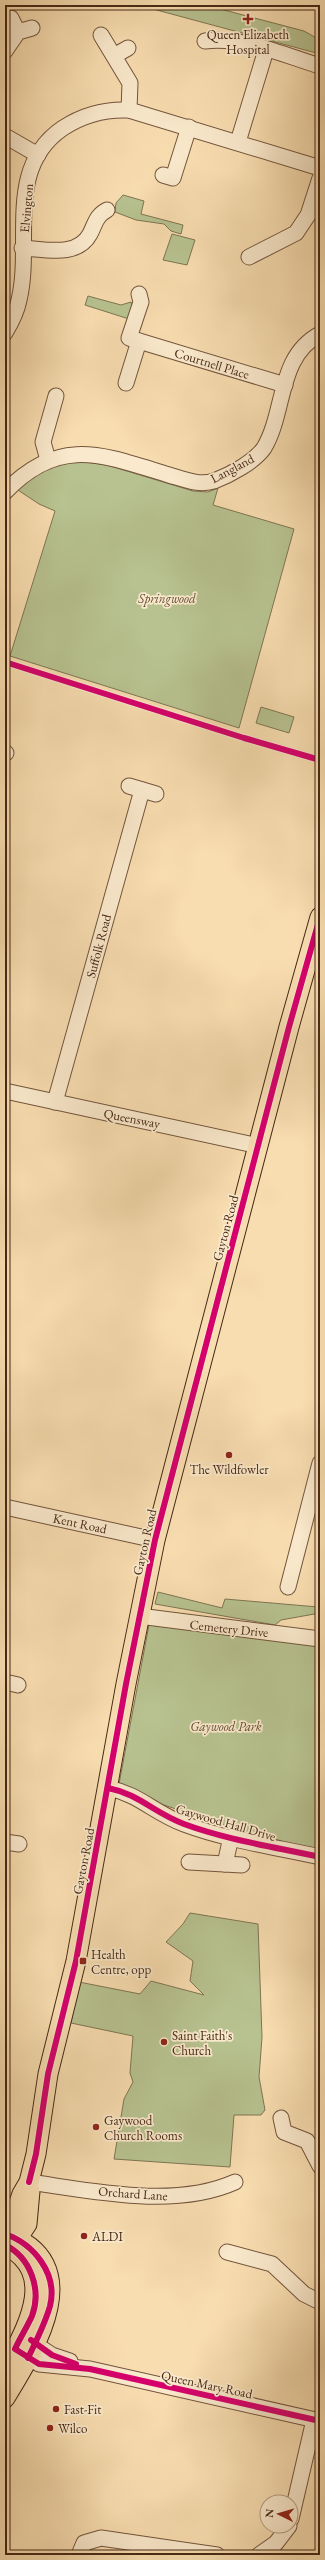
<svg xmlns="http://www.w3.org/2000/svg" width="325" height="2560" font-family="'EB Garamond',serif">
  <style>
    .green { fill: #b7c290; stroke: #7f7552 }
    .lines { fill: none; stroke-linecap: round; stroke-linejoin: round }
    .minor-casing { stroke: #73553c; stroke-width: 17 }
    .major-casing { stroke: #472815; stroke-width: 21 }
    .minor { stroke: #fae9cc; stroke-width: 15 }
    .major { stroke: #f8ddb0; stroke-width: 19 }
    .cycleway-casing { stroke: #fae9cc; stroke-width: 8 }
    .cycleway { stroke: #d6006c; stroke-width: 6 }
    .poi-dot { fill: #8f2418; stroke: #fae9cc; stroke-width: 1.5 }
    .labels { text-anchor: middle; stroke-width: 3.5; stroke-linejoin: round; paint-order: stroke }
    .poi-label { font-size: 13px; fill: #472815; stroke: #fae9cc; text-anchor: start }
    .street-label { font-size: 13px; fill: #472815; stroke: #fae9cc }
    .park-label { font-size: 13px; font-style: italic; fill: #634e34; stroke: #fae9cc }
  </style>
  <rect width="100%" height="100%" fill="#f8ddb0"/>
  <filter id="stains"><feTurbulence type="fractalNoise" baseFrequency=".005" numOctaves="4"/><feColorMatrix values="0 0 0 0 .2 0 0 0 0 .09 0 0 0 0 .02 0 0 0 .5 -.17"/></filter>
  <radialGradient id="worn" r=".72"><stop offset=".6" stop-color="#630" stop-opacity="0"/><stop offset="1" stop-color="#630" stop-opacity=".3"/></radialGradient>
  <g class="green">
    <polygon points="138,5 205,5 304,31 320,40 320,54"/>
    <polygon points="123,195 144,201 141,214 183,225 181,234 171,231 164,224 136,220 115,212 116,203"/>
    <polygon points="172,234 195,240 187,265 163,260"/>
    <polygon points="88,296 121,305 131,302 132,306 129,319 85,305"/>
    <path d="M79,461L107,465L193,491L208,492L218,488L213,505L294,529L239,728L10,656L55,511L39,504L18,490C36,472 54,464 79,461Z"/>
    <polygon points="261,707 294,717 289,733 256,723"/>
    <polygon points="158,1592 222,1608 225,1599 318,1607 320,1601 320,1613 281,1620 275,1625 155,1604"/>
    <polygon points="149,1625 320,1644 320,1850 293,1848 149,1800 119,1784"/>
    <polygon points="190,1913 258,1924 262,2037 259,2077 265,2110 261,2115 234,2115 230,2167 114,2159 124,2099 133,2082 130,2073 133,2036 71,2023 79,1982 140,1994 151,1981 204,1995 190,1981 193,1961 166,1942 183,1924"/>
  </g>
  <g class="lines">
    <g class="minor-casing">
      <g id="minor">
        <polyline points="11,18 18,32"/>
        <polyline points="101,35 130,83 129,110"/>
        <path d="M205,41C242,36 284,55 320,66"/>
        <polyline points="5,51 18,32 32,28"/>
        <polyline points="114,56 128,48"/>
        <polyline points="5,136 38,155"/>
        <polyline points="238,142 266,50"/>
        <polyline points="163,175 173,178 189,127"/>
        <path d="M22,248C45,249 77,258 90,234C96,222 96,216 107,210"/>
        <polyline points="249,257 296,233 308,215 320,178"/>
        <polyline points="139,294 141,302 129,338 285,385"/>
        <path d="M5,333C11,323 17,311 19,300C33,242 4,168 63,128C84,114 105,109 129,110L320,168"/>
        <polyline points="126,383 139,341"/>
        <polyline points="48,460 43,442 56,396"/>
        <path d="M5,492C60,435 103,455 169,475C183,479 199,486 214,481C230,475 254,462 264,448C286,411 277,357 320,334"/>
        <polyline points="5,753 6,753"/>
        <polyline points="129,786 156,794"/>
        <polyline points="308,961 320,963"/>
        <polyline points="5,1091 259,1146"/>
        <polyline points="55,1102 142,790"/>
        <polyline points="5,1507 155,1540"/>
        <polyline points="288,1587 320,1463"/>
        <polyline points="139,1616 320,1639"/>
        <polyline points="5,1682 18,1685"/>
        <path d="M108,1788C139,1794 154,1813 184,1824C227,1840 275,1847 320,1857"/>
        <polyline points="5,1842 19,1844"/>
        <polyline points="189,1862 242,1865"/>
        <polyline points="225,1864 231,1837"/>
        <polyline points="281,2118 284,2132 307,2141 320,2166"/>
        <path d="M29,2182C93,2191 175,2209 235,2182"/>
        <polyline points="227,2252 272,2264 304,2294 320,2302"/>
        <polyline points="26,2338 52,2355 70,2361"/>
        <polyline points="20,2352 39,2364 90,2369 320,2421"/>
        <polyline points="291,2519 314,2420"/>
        <polyline points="79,2555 84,2543 101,2538 217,2555"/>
        <polyline points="259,2555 276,2543 289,2526"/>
      </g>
    </g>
    <g class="major-casing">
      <g id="major">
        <path d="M5,2234C89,2263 35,2349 5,2398"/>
        <polyline points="5,2242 22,2194 29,2182 36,2154 48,2074 76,1961 126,1684 155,1540 289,1027 320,917"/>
        <polyline points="11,2248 27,2224 30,2191"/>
        <path d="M5,2370C23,2333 60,2277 9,2247"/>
      </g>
    </g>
    <use href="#minor" class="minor"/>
    <use href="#major" class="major"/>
    <g class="cycleway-casing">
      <g id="cycleway">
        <polyline points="5,662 244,738 320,760"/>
        <path d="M108,1788C139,1794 154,1813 184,1824C227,1840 275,1847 320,1857"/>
        <polyline points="29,2182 36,2154 48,2074 76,1961 126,1684 155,1540 289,1027 320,917"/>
        <path d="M5,2234C34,2244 58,2274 50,2306C45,2324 36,2341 28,2358"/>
        <path d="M5,2245C30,2257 42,2289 32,2316C27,2327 20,2338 15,2349L39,2364L90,2369L320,2421"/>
        <polyline points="31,2340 52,2355 76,2364"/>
      </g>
    </g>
    <use href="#cycleway" class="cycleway"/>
  </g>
  <g class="poi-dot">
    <path d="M246 13h4v4h4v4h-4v4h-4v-4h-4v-4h4z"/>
    <circle cx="229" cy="1455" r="4"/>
    <rect x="79" y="1957" width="8" height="8" rx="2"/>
    <circle cx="164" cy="2042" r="4"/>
    <circle cx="96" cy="2127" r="4"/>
    <circle cx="84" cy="2236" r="4"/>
    <circle cx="56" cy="2409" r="4"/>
    <circle cx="50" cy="2428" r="4"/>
  </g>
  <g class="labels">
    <g class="poi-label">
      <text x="248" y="39" text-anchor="middle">Queen Elizabeth<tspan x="248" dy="15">Hospital</tspan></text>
      <text x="229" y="1474" text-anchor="middle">The Wildfowler</text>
      <text x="91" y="1959">Health<tspan x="91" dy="15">Centre, opp</tspan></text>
      <text x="172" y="2040">Saint Faith's<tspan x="172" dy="15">Church</tspan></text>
      <text x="104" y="2125">Gaywood<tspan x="104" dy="15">Church Rooms</tspan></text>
      <text x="92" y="2241">ALDI</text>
      <text x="64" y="2414">Fast-Fit</text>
      <text x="58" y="2433">Wilco</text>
    </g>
    <g class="street-label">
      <text transform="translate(26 208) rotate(-85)" y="5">Elvington</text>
      <text transform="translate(212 363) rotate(17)" y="5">Courtnell Place</text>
      <text transform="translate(232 468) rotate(-28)" y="5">Langland</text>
      <text transform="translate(98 946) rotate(-75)" y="5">Suffolk Road</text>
      <text transform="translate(132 1118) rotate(11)" y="5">Queensway</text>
      <text transform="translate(225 1228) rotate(-75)" y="5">Gayton Road</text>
      <text transform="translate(80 1523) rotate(12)" y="5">Kent Road</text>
      <text transform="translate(144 1542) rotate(-77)" y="5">Gayton Road</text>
      <text transform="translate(229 1628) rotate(6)" y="5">Cemetery Drive</text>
      <text transform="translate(226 1822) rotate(16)" y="5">Gaywood Hall Drive</text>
      <text transform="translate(83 1861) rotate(-79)" y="5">Gayton Road</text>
      <text transform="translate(133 2193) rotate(4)" y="5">Orchard Lane</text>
      <text transform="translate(207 2384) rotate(12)" y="5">Queen Mary Road</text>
    </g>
    <g class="park-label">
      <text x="167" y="603">Springwood</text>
      <text x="226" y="1731">Gaywood Park</text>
    </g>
  </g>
  <rect width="325" height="2560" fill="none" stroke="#f8ddb0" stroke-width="20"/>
  <rect x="6" y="6" width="313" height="2548" fill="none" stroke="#472815" stroke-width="2"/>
  <rect x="10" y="10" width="305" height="2540" fill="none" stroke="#472815"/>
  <g transform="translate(279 2514) rotate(275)"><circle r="19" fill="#fae9cc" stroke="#b29c83"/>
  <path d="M0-3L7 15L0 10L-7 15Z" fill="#8f2418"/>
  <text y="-6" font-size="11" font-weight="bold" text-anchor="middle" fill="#472815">N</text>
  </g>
  <rect width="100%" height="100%" filter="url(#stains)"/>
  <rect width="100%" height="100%" fill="url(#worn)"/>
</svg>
